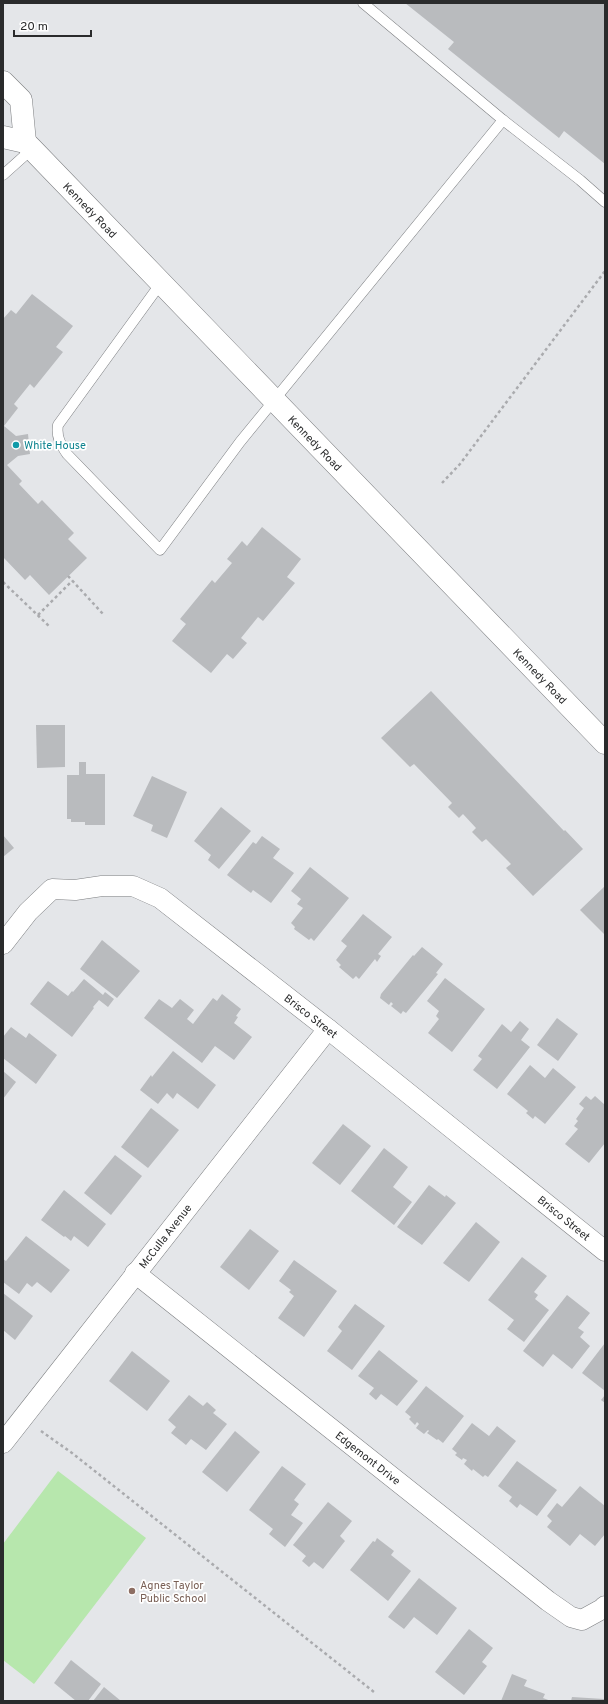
<svg xmlns="http://www.w3.org/2000/svg" width="608" height="1704" font-family="Overpass,sans-serif">
  <style>
    .green { fill: #b7e7ad }
    .building { fill: #b9bbbe }
    .lines { fill: none; stroke-linecap: round; stroke-linejoin: round }
    .service-casing { stroke: #7c7e80; stroke-width: 11 }
    .minor-casing { stroke: #7c7e80; stroke-width: 21 }
    .secondary-casing { stroke: #7c7e80; stroke-width: 23 }
    .path { stroke: #aaabae; stroke-width: 2.5; stroke-dasharray: 3 3; stroke-linecap: butt }
    .service { stroke: #fff; stroke-width: 10 }
    .minor { stroke: #fff; stroke-width: 20 }
    .secondary { stroke: #fff; stroke-width: 22 }
    .culture-dot { fill: #0f9aa8; stroke: #fff; stroke-width: 1.5 }
    .education-dot { fill: #8d6e63; stroke: #fff; stroke-width: 1.5 }
    .labels { text-anchor: middle; stroke-width: 3.5; stroke-linejoin: round; paint-order: stroke }
    .street-label { font-size: 11px; fill: #2a2b2c; stroke: #fff }
    .culture-label { font-size: 11px; fill: #0d838f; stroke: #fff; text-anchor: start }
    .education-label { font-size: 11px; fill: #785e54; stroke: #fff; text-anchor: start }
  </style>
  <rect width="100%" height="100%" fill="#e4e6e9"/>
  <polygon class="green" points="58,1471 146,1538 34,1684 3,1660 3,1544"/>
  <g class="building">
    <polygon points="405,3 605,3 605,164 564,131 559,138 448,49 454,42"/>
    <polygon points="32,294 73,326 56,347 63,352 34,388 30,384 14,404 18,408 4,426 16,436 28,434 30,454 18,456 7,465 22,481 19,484 38,504 42,500 74,533 68,539 87,558 49,595 30,575 25,580 3,557 3,319 11,310 16,314"/>
    <polygon points="262,527 301,559 287,577 295,583 263,621 258,617 241,638 247,643 233,659 227,654 211,673 172,641 186,624 180,619 212,580 215,583 232,563 227,559 242,541 247,546"/>
    <polygon points="431,691 564,831 565,830 583,849 533,896 506,868 511,864 486,839 482,842 472,832 476,828 463,814 459,818 448,807 452,803 414,764 410,767 381,738"/>
    <polygon points="36,725 65,725 65,767 37,768"/>
    <polygon points="79,762 86,762 86,774 105,774 105,825 85,825 85,822 71,822 71,819 67,819 67,775 79,775"/>
    <polygon points="152,776 187,792 167,838 151,831 153,825 133,816"/>
    <polygon points="221,807 251,831 219,869 208,860 211,855 194,841"/>
    <polygon points="3,835 14,848 3,857"/>
    <polygon points="262,836 280,849 273,858 294,873 271,903 253,890 251,893 227,875 253,842 256,844"/>
    <polygon points="310,867 349,898 314,941 311,938 309,940 294,929 295,927 291,923 303,908 297,904 301,899 291,891"/>
    <polygon points="605,886 605,935 580,910"/>
    <polygon points="363,914 392,937 378,954 381,956 377,962 375,959 359,979 356,976 353,979 339,967 341,965 336,960 347,946 341,941"/>
    <polygon points="102,940 140,971 117,998 80,969"/>
    <polygon points="422,947 443,964 436,973 438,974 406,1013 403,1011 401,1014 391,1006 393,1004 391,1002 389,1005 380,998 381,994 413,955 414,956"/>
    <polygon points="445,978 485,1009 452,1052 428,1033 439,1019 436,1016 439,1011 427,1001"/>
    <polygon points="84,979 103,995 105,992 114,999 108,1007 99,1000 93,1007 94,1008 72,1037 30,1004 48,981 68,996 72,991 73,992"/>
    <polygon points="222,994 241,1009 236,1016 238,1017 234,1023 252,1037 234,1060 215,1046 202,1063 144,1018 159,999 172,1008 180,999 194,1010 187,1019 193,1024 213,998 217,1001"/>
    <polygon points="557,1018 578,1034 558,1061 537,1045"/>
    <polygon points="520,1021 529,1029 521,1040 530,1047 497,1089 473,1070 482,1059 478,1056 502,1024 511,1032"/>
    <polygon points="11,1027 26,1038 29,1033 57,1055 36,1084 3,1058 3,1037"/>
    <polygon points="173,1051 216,1085 198,1109 177,1093 173,1099 167,1093 158,1104 140,1090 151,1075 152,1077"/>
    <polygon points="530,1065 545,1078 553,1068 576,1087 545,1124 535,1116 533,1119 526,1113 528,1111 507,1094"/>
    <polygon points="3,1071 16,1082 3,1099"/>
    <polygon points="586,1096 591,1100 595,1096 605,1105 605,1143 589,1163 565,1144 578,1129 574,1126 578,1121 576,1119 584,1108 579,1104"/>
    <polygon points="151,1108 179,1130 148,1168 121,1147"/>
    <polygon points="343,1124 371,1146 340,1185 312,1163"/>
    <polygon points="384,1148 408,1167 393,1187 412,1202 394,1225 351,1191"/>
    <polygon points="115,1155 142,1176 111,1215 84,1193"/>
    <polygon points="429,1185 445,1197 446,1195 456,1203 422,1245 397,1227"/>
    <polygon points="64,1190 106,1224 88,1247 74,1236 71,1241 65,1236 64,1237 41,1220"/>
    <polygon points="476,1222 500,1242 469,1282 443,1263"/>
    <polygon points="250,1229 279,1251 249,1290 220,1267"/>
    <polygon points="26,1236 70,1270 51,1293 37,1282 32,1287 27,1283 19,1294 3,1282 3,1259 6,1261"/>
    <polygon points="522,1257 547,1276 534,1292 538,1295 535,1299 549,1310 524,1342 507,1329 514,1320 488,1300"/>
    <polygon points="294,1260 337,1291 304,1337 278,1318 294,1296 289,1292 291,1290 279,1281"/>
    <polygon points="3,1293 33,1316 15,1340 3,1330"/>
    <polygon points="567,1295 590,1313 578,1328 584,1332 580,1337 590,1346 572,1369 553,1354 543,1367 523,1351"/>
    <polygon points="355,1304 385,1326 352,1370 327,1351 342,1331 338,1327"/>
    <polygon points="605,1343 605,1391 582,1373"/>
    <polygon points="379,1350 418,1381 397,1406 381,1394 376,1400 369,1394 374,1388 358,1376"/>
    <polygon points="132,1351 170,1381 147,1411 109,1381"/>
    <polygon points="426,1386 464,1416 443,1443 438,1439 437,1440 427,1433 429,1431 428,1430 424,1434 416,1428 419,1424 417,1422 415,1425 409,1419 411,1417 405,1412"/>
    <polygon points="189,1395 203,1406 207,1402 216,1410 213,1413 227,1424 206,1450 191,1439 186,1445 171,1433 176,1427 168,1420"/>
    <polygon points="605,1395 605,1403 601,1400"/>
    <polygon points="472,1423 489,1436 497,1426 516,1441 488,1477 485,1475 483,1477 473,1469 472,1471 464,1464 467,1460 463,1458 462,1460 455,1455 457,1453 452,1449"/>
    <polygon points="235,1431 260,1452 227,1492 202,1472"/>
    <polygon points="517,1461 557,1490 537,1516 520,1504 517,1508 509,1501 512,1497 498,1486"/>
    <polygon points="282,1466 306,1484 294,1500 299,1504 291,1515 303,1523 285,1547 269,1534 273,1529 249,1510"/>
    <polygon points="580,1486 605,1506 605,1534 595,1546 580,1534 570,1546 547,1527 552,1521 547,1516 557,1503 562,1507"/>
    <polygon points="328,1502 352,1521 340,1536 345,1541 323,1569 314,1562 309,1567 302,1561 306,1556 293,1545"/>
    <polygon points="377,1538 394,1551 391,1555 411,1571 388,1601 350,1570 373,1541 375,1542"/>
    <polygon points="419,1578 457,1608 437,1635 414,1617 404,1629 388,1617"/>
    <polygon points="469,1629 493,1648 482,1662 487,1666 464,1695 435,1672"/>
    <polygon points="71,1660 101,1684 88,1701 76,1701 54,1683"/>
    <polygon points="512,1674 527,1680 524,1686 545,1694 543,1698 551,1701 501,1701"/>
    <polygon points="104,1687 121,1701 93,1701"/>
    <polygon points="572,1697 604,1699 604,1701 571,1701"/>
  </g>
  <g class="lines">
    <g class="service-casing">
      <g id="service">
        <polyline points="363,3 503,120"/>
        <polyline points="3,175 32,149"/>
        <path d="M161,283L58,425C56,437 61,445 67,454L160,550L240,442L503,120L580,180L605,202"/>
      </g>
    </g>
    <g class="minor-casing">
      <g id="minor">
        <polyline points="3,944 28,912 52,889 75,890 102,886 133,886 160,898 328,1029 605,1251"/>
        <polyline points="135,1273 548,1601 571,1617 582,1620 602,1609 605,1606"/>
        <polyline points="3,1443 328,1029"/>
      </g>
    </g>
    <g class="secondary-casing">
      <g id="secondary">
        <polyline points="3,82 21,100 25,142"/>
        <polyline points="3,137 25,142 32,149 605,743"/>
      </g>
    </g>
    <g class="path">
      <polyline points="442,483 460,464 605,271"/>
      <polyline points="68,576 103,614"/>
      <polyline points="3,582 50,627"/>
      <polyline points="38,615 72,581"/>
      <polyline points="41,1431 72,1453 374,1692"/>
    </g>
    <use href="#service" class="service"/>
    <use href="#minor" class="minor"/>
    <use href="#secondary" class="secondary"/>
  </g>
  <circle class="culture-dot" cx="16" cy="445" r="4"/>
  <circle class="education-dot" cx="132" cy="1591" r="4"/>
  <g class="labels">
    <g class="street-label">
      <text transform="translate(90 210) rotate(46)" y="4">Kennedy Road</text>
      <text transform="translate(315 443) rotate(46)" y="4">Kennedy Road</text>
      <text transform="translate(540 676) rotate(46)" y="4">Kennedy Road</text>
      <text transform="translate(311 1016) rotate(38)" y="4">Brisco Street</text>
      <text transform="translate(564 1218) rotate(39)" y="4">Brisco Street</text>
      <text transform="translate(165 1236) rotate(-52)" y="4">McCulla Avenue</text>
      <text transform="translate(368 1458) rotate(38)" y="4">Edgemont Drive</text>
    </g>
    <g class="culture-label">
      <text x="24" y="449">White House</text>
    </g>
    <g class="education-label">
      <text x="140" y="1589">Agnes Taylor<tspan x="140" dy="13">Public School</tspan></text>
    </g>
  </g>
  <rect width="608" height="1704" fill="none" stroke="#2a2b2c" stroke-width="8"/>
  <path d="M14 30v6h77v-6" fill="none" stroke="#2a2b2c" stroke-width="2"/>
  <text x="20" y="30" font-size="12" fill="#2a2b2c" stroke="#ffffff" stroke-width="3" paint-order="stroke">20 m</text>
</svg>
